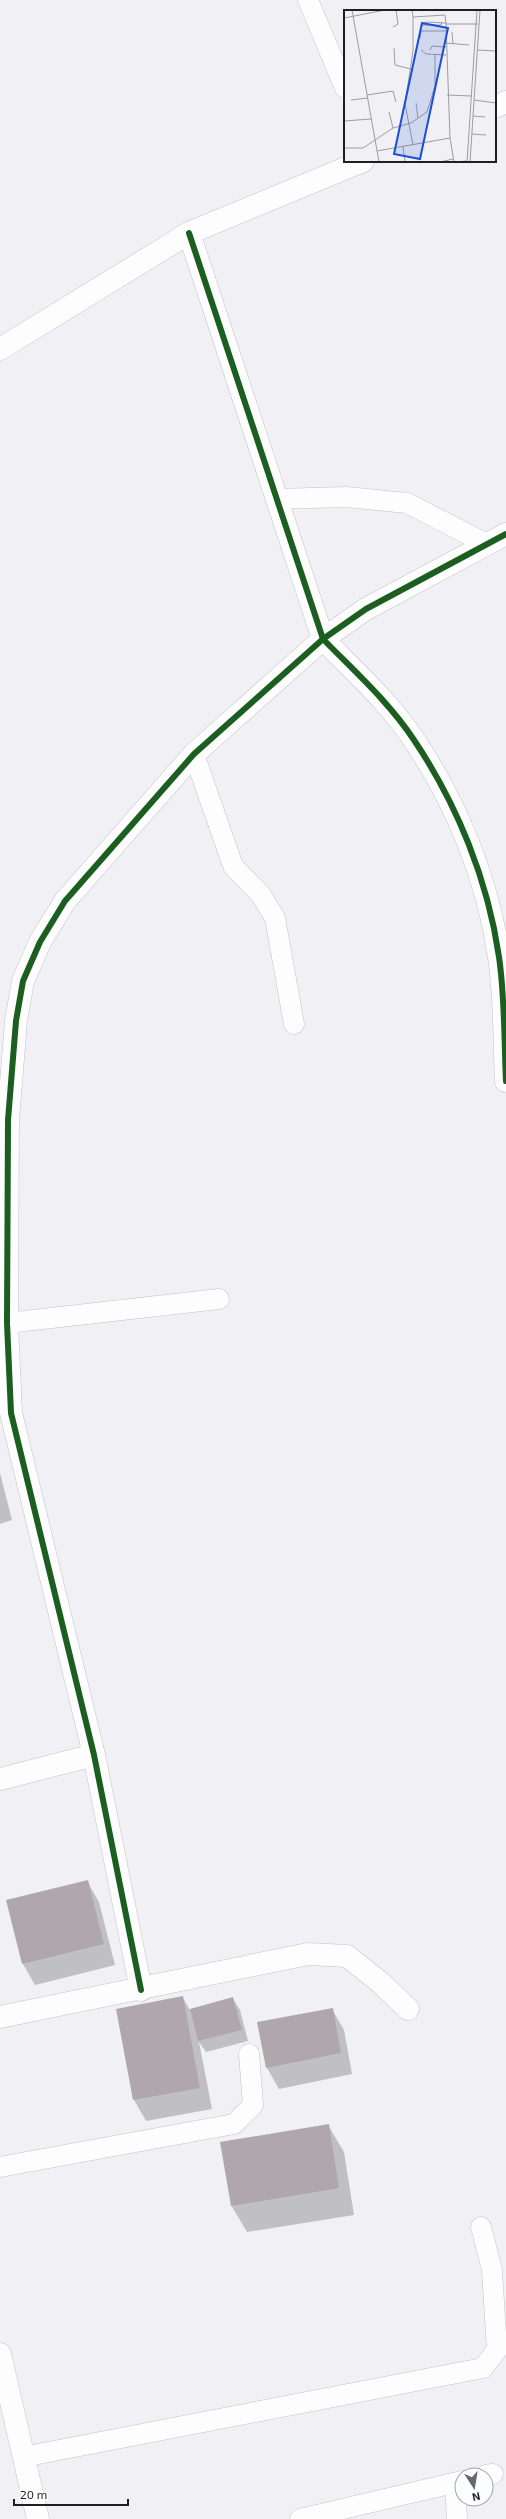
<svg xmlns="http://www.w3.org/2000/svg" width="506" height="2519" font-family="'Exo 2',sans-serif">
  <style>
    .shadow { fill: #0003 }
    .building { fill: #afa7ac }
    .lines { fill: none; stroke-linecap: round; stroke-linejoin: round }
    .lane-casing { stroke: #c3c3c7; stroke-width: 21 }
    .street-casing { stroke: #c3c3c7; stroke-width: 23 }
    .secondary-casing { stroke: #c3c3c7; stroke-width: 23 }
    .lane { stroke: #fdfdfe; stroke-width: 20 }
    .street { stroke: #fdfdfe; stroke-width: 22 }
    .secondary { stroke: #fdfdfe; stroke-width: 22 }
    .cycleway-casing { stroke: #fcfdfe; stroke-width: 8 }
    .cycleway { stroke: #1b5e20; stroke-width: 6 }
    .inset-road { fill: none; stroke: #9c9ca1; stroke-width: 1 }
    .view { fill: #1d4ed8; fill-opacity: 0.15; stroke: #1d4ed8; stroke-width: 2 }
    .inset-edge { fill: none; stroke: #1f1f22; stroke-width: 2 }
  </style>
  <rect width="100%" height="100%" fill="#f0f0f5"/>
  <g class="shadow">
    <polygon points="0,1473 12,1520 0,1524"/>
    <polygon points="87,1881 99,1902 115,1965 35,1985 23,1964"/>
    <polygon points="183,1998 190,2010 233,1999 240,2010 248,2041 206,2052 199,2042 212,2109 146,2121 134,2100 117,2010"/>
    <polygon points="332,2009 344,2030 352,2074 279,2089 267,2068"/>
    <polygon points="328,2125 344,2152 354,2215 247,2232 231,2205"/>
  </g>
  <g class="building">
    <polygon points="88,1880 104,1944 22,1964 6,1900"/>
    <polygon points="183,1996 200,2088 133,2100 116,2009"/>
    <polygon points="233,1997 242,2030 198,2041 190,2009"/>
    <polygon points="333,2008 341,2053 266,2068 257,2022"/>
    <polygon points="329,2124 339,2188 231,2206 220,2142"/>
  </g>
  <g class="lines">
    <g class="lane-casing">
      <g id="lane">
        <polyline points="308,0 345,88"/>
        <polyline points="277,499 346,497 407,503 487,544"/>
        <polyline points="194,754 233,866 261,895 275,918 294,1024"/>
        <polyline points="7,1323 219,1299"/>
        <polyline points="0,2167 234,2124 253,2105 249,2054"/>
        <polyline points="23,2457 483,2368 497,2350 492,2270 481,2227"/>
        <polyline points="486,2475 493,2474"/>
        <polyline points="455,2483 457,2519"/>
        <polyline points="300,2519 462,2481"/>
      </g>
    </g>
    <g class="street-casing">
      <g id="street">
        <polyline points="495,107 506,102"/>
        <path d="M189,233L323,639C354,671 389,702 414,740C457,804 488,880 499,957C505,997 504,1040 506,1081"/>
        <polyline points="0,349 189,233 363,161"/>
        <polyline points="0,1779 94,1755"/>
        <polyline points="141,1990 94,1755 11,1413 7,1323 8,1120 16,1021 23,981 40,942 65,901 194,754 323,639 366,609 506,534"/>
        <polyline points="0,2017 308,1954 347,1956 381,1983 408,2009"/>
      </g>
    </g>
    <g class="secondary-casing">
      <polyline id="secondary" points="0,2354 38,2519"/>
    </g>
    <use href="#lane" class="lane"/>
    <use href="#street" class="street"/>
    <use href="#secondary" class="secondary"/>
    <g class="cycleway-casing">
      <g id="cycleway">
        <path d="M189,233L323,639C354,671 389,702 414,740C457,804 488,880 499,957C505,997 504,1040 506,1081"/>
        <polyline points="141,1990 94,1755 11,1413 7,1323 8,1120 16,1021 23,981 40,942 65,901 194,754 323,639 366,609 506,534"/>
      </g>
    </g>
    <use href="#cycleway" class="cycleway"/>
  </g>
  <g transform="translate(344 10)">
    <rect width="152" height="152" fill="#f0f0f5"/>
    <path class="inset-road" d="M8,0L35,152M68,0L69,7L101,5L102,14H134M0,8L41,0M102,14L106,128L110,152M78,15H97L98,12M80,15L81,12L102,13M49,17L54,14L52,0M108,22L109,34M76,28L77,21H102M102,33L125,35M50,38L51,55L67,59M77,40L82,44L102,45M86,40L88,36L102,37M134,40L152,41M23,85L49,81L52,92M103,85L127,86M7,90L24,88M130,90L152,93M72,93L74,108M45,102L49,118M129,106L141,107M0,111L27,109M128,124L142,125M69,135L61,94L69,41V7M59,137L61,151M0,138H19L49,118L67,113L83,102L91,76V44M33,141L106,128M96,152L109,149M110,152L123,151M123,152L133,0M126,152L136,0"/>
    <path class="view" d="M78,13L104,18L76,149L50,144Z"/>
    <rect width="152" height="152" class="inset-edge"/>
  </g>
  <g transform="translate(474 2487) rotate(168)"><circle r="19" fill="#fcfdfe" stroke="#a4a4a6"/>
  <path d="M0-3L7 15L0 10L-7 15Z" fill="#68686c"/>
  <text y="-6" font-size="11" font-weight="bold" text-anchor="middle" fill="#1f1f22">N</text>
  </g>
  <path d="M14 2499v6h114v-6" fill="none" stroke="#1f1f22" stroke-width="2"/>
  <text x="20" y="2499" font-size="12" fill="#1f1f22" stroke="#fcfdfe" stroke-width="3" paint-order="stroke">20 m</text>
</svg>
